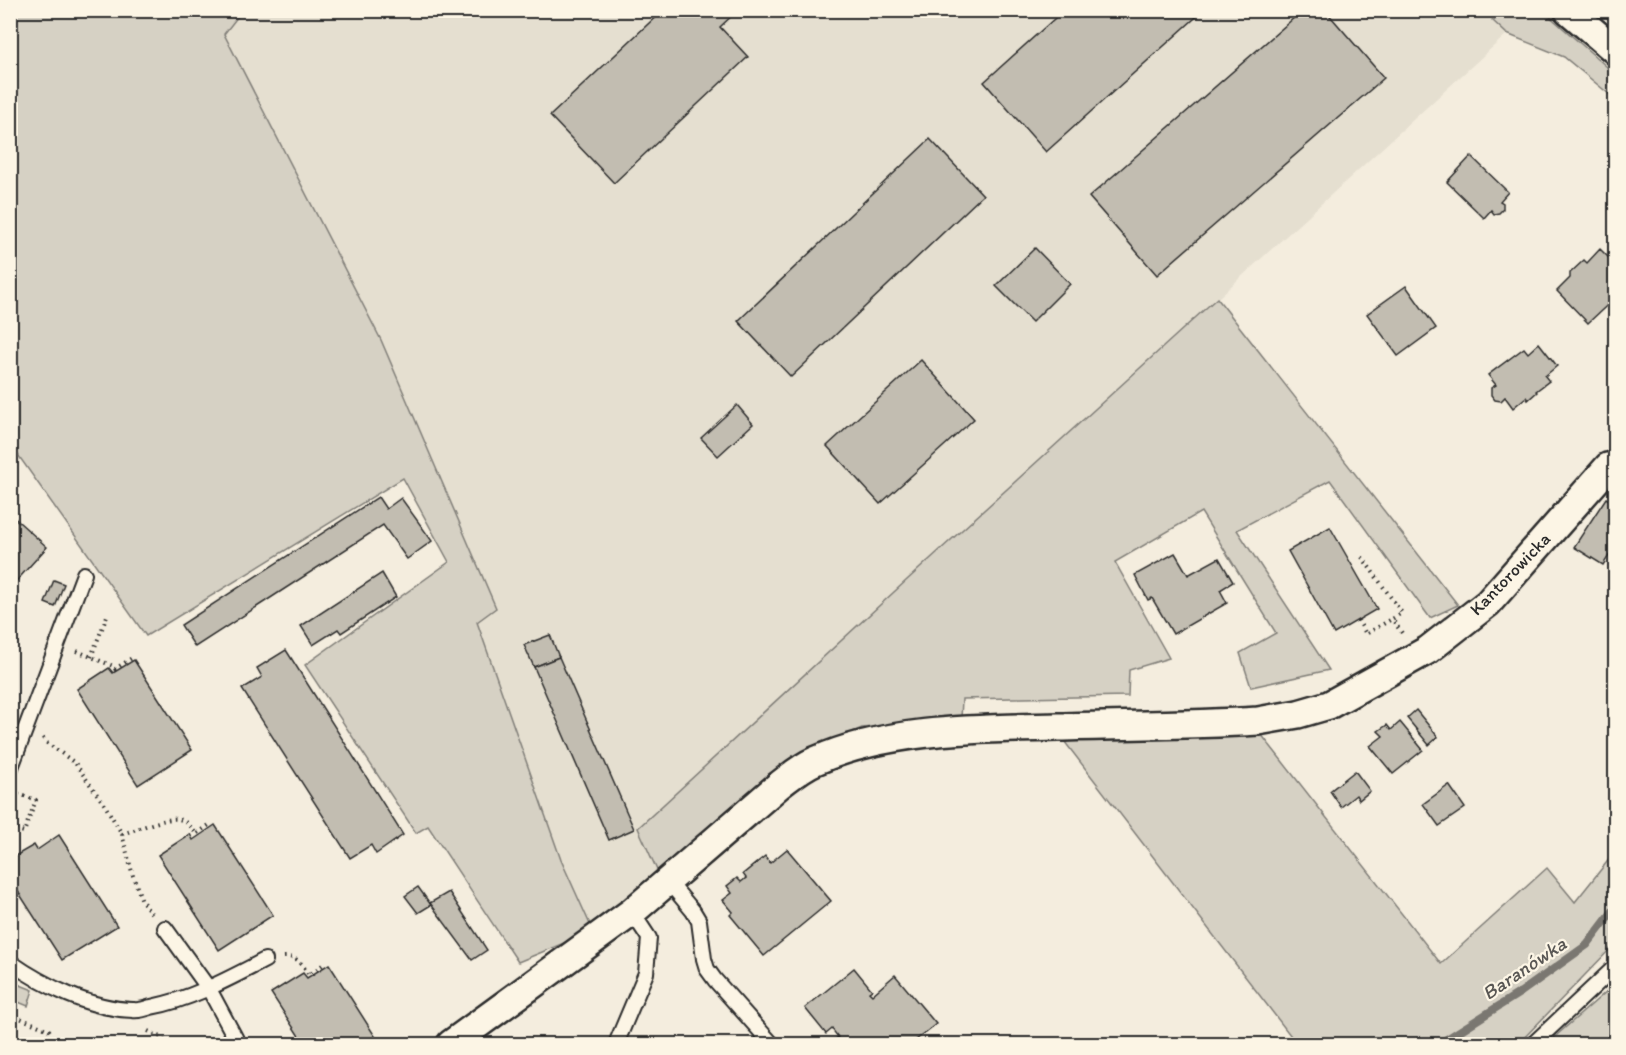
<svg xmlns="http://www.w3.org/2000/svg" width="1626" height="1055" font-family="Itim,sans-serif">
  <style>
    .built { fill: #e5dfd0 }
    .green { fill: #d6d1c4; stroke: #807e78; stroke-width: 1.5 }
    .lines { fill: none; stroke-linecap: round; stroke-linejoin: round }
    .stream { stroke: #7a7771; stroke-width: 8 }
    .building { fill: #c2bdb1; stroke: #2b2b2b; stroke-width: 1.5 }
    .lane-casing { stroke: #2b2b2b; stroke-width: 18 }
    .street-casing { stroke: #2b2b2b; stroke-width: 32 }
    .path { stroke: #2b2b2b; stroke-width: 4; stroke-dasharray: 1.5 4.5; stroke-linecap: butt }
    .lane { stroke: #fcf5e5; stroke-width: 14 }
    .street { stroke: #fcf5e5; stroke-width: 27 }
    .labels { text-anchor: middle; stroke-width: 4.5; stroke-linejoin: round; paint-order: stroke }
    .street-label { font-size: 18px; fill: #2b2b2b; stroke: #fcf5e5 }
    .water-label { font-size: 20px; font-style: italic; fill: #595754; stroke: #fcf5e5 }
  </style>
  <rect width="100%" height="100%" fill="#f4edde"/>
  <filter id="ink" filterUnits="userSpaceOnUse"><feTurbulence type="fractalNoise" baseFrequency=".0167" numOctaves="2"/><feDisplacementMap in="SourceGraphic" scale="12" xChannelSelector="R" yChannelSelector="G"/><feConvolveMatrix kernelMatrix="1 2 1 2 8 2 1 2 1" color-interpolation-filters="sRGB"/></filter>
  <g filter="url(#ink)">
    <polygon class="built" points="242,10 1481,10 1507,34 638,828 661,879 593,931 561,860 477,621 496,607 381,340 224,34"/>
    <g class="green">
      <polygon points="10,11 242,11 224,34 381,340 496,608 477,622 561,860 593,931 518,962 428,826 416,833 305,665 449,562 403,478 146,636 11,445"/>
      <polygon points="1510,11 1547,14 1615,74 1615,99 1564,57 1507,34 1492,20"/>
      <polygon points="1217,298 1458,605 1430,618 1330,480 1237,530 1329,670 1251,687 1240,653 1276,633 1201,512 1115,562 1169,658 1129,670 1128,696 962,699 961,719 923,720 898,725 862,728 806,751 661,879 638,828 907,580"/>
      <polygon points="1261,734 1441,964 1547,868 1575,902 1615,852 1615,944 1518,1044 1297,1044 1061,737"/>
      <polygon points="10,981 33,990 28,1006 11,999"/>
      <polygon points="1615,984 1615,1044 1549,1044 1558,1034"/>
    </g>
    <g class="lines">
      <polyline class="stream" points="1439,1044 1521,992 1587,945 1616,907"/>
    </g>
    <g class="building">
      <polygon points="663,10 738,10 720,27 748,57 614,183 550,116"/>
      <polygon points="1064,10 1204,10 1046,152 984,82"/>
      <polygon points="1303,10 1325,10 1384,78 1157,275 1089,197"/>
      <polygon points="930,139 983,195 791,377 738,321"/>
      <polygon points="1471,156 1508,192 1500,201 1503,203 1503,209 1499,213 1494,214 1491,210 1484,218 1447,182"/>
      <polygon points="1035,248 1070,284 1032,322 996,286"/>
      <polygon points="1600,249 1616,265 1616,297 1588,323 1557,291 1570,278 1570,273 1584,260 1587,263"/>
      <polygon points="1406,286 1436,328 1398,356 1367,314"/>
      <polygon points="1539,343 1557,366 1545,376 1549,381 1536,391 1537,392 1528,400 1526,397 1513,408 1505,397 1501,401 1495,400 1491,395 1491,388 1496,385 1488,375 1524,348 1528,353"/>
      <polygon points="921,360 974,419 880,504 827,446"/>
      <polygon points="737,405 753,424 718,456 701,438"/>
      <polygon points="378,497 386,509 401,498 432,541 407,559 383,525 195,647 181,625"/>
      <polygon points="1606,498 1616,504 1616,545 1603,565 1574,547"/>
      <polygon points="10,514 47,547 10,588"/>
      <polygon points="1330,527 1377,609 1334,634 1288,551"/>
      <polygon points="1175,553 1188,575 1219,558 1233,582 1220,590 1227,603 1173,634 1152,598 1148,600 1135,575"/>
      <polygon points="382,573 396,597 341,633 338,629 313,645 301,626"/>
      <polygon points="54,580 64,584 55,607 45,603"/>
      <polygon points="550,635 559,657 534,667 524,645"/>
      <polygon points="286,650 403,835 376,854 371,845 350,858 242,689 262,677 257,668"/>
      <polygon points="559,657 634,829 609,840 534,667"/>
      <polygon points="134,660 192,750 138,785 77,689 109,668 113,673"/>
      <polygon points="1416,710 1438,737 1429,745 1407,718"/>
      <polygon points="1400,722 1423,750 1393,774 1370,746 1383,736 1378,731 1387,725 1391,730"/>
      <polygon points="1355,771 1370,791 1359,800 1356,795 1341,807 1330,791"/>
      <polygon points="1449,785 1465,808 1439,826 1423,804"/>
      <polygon points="215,825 273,915 219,950 158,855 190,834 193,840"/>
      <polygon points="59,835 117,926 62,960 10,879 10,859 34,845 37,850"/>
      <polygon points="787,849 831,901 764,956 730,915 733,912 723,900 732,893 727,886 737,878 741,882 746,878 743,874 765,856 770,863"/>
      <polygon points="418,887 431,905 418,913 405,896"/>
      <polygon points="449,892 487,950 472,960 430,903"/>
      <polygon points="329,964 380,1044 304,1044 271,993 303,973 307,978"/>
      <polygon points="854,968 872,990 869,992 872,995 895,975 936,1024 911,1044 836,1044 833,1041 838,1037 832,1029 826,1034 805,1008"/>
    </g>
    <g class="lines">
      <g class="lane-casing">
        <g id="lane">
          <polyline points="10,770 84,574"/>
          <polyline points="668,881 693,911 699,921 704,959 707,969 715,980 772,1044"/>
          <polyline points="165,928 209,989 238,1043"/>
          <path d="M10,962C44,986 91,1009 133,1010C139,1011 145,1009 151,1007C192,999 228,979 265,960"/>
          <polyline points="616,1044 646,973 649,938 632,912"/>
          <polyline points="1533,1044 1616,966"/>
        </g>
      </g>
      <g class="street-casing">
        <g id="street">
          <polyline points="1568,10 1616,51"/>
          <path d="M451,1044L632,912L778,786C790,777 801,767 815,761C889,728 979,729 1058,727C1124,725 1191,725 1258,721L1298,714L1329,705L1428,650L1488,603L1608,467L1616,466"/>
        </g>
      </g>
      <g class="path">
        <polyline points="1362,557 1402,613 1392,619 1402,633"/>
        <polyline points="1358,620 1366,634 1392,619"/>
        <polyline points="77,651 113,666 115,669 132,658"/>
        <polyline points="91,657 107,616"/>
        <polyline points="43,738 47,743 75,763 106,807 122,834 133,876 142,901 151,913"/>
        <polyline points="10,828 24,832 36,800 16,793 17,789"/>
        <path d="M122,834C135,830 167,817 178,819C187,821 192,828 196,834L212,823"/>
        <path d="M284,957C298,956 302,964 309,975L325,963"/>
        <polyline points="10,1014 49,1030 51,1033 48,1044"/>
        <polyline points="148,1031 161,1037 166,1044"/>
      </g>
      <use href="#lane" class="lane"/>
      <use href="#street" class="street"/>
    </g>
  </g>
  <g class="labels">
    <g class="street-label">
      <text transform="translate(1510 574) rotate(-46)" y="6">Kantorowicka</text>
    </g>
    <g class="water-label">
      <text transform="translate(1524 968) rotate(-34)" y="7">Baranówka</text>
    </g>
  </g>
  <rect width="1626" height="1055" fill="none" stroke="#fcf5e5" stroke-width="36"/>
  <rect x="18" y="18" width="1590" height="1019" fill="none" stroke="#2b2b2b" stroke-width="2" filter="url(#ink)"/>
</svg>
